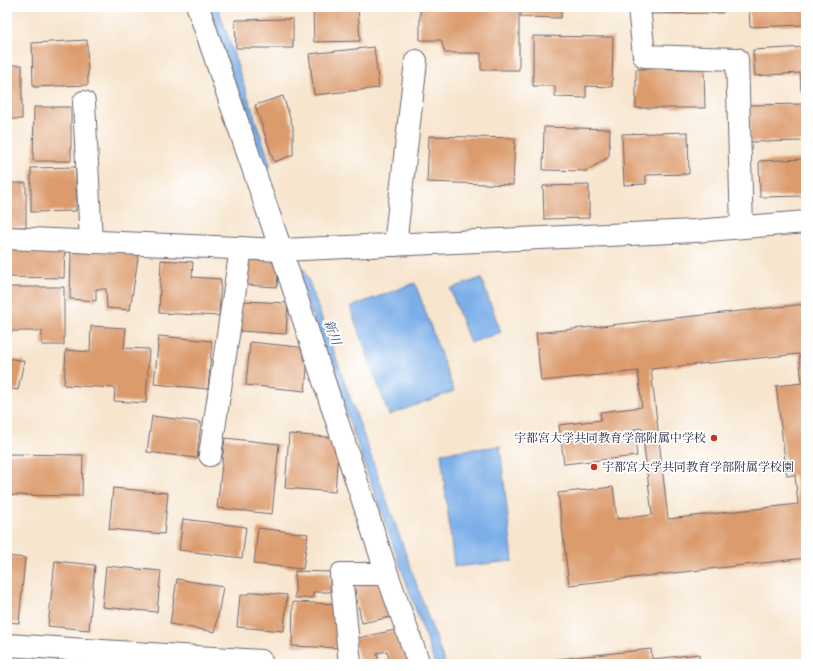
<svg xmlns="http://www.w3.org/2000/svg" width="813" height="671" font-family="'IM FELL French Canon','Noto Serif JP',serif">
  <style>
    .water { fill: #7bafe8; stroke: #4e6892 }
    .building { fill: #dc9b6d; fill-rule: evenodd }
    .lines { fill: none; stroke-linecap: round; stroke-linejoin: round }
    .street-casing { stroke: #6d666e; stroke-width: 24 }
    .street { stroke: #fff; stroke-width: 22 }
    .poi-dot { fill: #c8321e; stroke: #fff; stroke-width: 1.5 }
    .labels { text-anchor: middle; stroke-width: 3.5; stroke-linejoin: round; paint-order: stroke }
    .poi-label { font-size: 12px; fill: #22223b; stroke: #fff; text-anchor: end }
    .water-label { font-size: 13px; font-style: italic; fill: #465a80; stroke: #fff }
  </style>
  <rect width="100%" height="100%" fill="#fff"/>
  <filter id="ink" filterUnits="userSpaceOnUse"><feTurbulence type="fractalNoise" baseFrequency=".025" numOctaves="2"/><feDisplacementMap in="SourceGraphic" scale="8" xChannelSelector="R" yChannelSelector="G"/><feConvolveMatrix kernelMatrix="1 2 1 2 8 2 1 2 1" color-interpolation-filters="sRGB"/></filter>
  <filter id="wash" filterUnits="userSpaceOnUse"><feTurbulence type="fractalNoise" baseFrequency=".012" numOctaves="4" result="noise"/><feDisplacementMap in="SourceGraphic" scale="16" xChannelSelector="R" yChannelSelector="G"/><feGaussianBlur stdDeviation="0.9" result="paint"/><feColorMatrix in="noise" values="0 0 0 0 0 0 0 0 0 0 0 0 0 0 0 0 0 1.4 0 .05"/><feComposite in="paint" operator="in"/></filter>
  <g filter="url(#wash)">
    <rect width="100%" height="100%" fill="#f7e5ce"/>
    <g class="water">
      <polygon points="209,7 218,7 271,166 264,169"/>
      <polygon points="304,268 445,664 435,664 296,271"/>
      <polygon points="481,278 501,332 470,343 450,289"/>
      <polygon points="415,283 454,391 389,415 350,307"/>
      <polygon points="500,446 513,561 454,567 441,453"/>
    </g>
    <g id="blocks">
      <g class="building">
        <polygon points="358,7 360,41 314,42 313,8"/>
        <polygon points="420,7 519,7 519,70 481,70 481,53 445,53 441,40 420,40"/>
        <polygon points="521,7 561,7 561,18 521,17"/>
        <polygon points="650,7 723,7 723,13 650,14"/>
        <polygon points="749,7 806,7 806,25 750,27"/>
        <polygon points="293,19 293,48 236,48 235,20"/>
        <polygon points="533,36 613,37 612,87 586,86 586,98 555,97 555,86 533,86"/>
        <polygon points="87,40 88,85 33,87 32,43"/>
        <polygon points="374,47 379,88 314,95 309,54"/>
        <polygon points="806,47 806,91 801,91 800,73 755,76 753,50"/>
        <rect x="7" y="65" width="15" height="54"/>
        <polygon points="636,69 704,69 705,108 636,108"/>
        <polygon points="283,96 293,127 293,155 274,162 255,105"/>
        <polygon points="806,104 806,141 750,142 749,105"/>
        <polygon points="34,107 71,107 71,161 33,161"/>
        <polygon points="544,127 610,129 609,157 586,171 543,170"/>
        <polygon points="688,132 689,174 646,175 646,184 624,185 622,134"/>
        <polygon points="429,136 515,138 513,185 427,182"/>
        <polygon points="806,159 806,196 760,197 759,161"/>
        <polygon points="76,167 76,211 31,212 31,168"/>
        <rect x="7" y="183" width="19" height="44"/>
        <polygon points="589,185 589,218 544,219 543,186"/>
        <polygon points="7,244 65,245 64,278 7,277"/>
        <polygon points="71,250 139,252 130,310 107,308 106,289 96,289 96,301 70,299"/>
        <polygon points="248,258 279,261 277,287 246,285"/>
        <polygon points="161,260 193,262 192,277 221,279 219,316 159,313"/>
        <polygon points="7,287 64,287 64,345 42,345 42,331 7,331"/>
        <polygon points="241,301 288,303 286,334 239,331"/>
        <path d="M806,304V558L569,585L558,493L613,487L617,519L652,515L642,428L634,429L637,456L564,464L559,425L601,420L600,412L642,407L638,371L541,381L536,333ZM799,354L802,383L776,386L787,476L795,475L798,504L668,519L651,369Z"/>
        <polygon points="91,326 126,328 124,348 149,349 146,403 114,401 115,388 64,385 66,350 90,352"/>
        <polygon points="159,336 212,341 208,389 154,384"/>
        <polygon points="250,342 299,347 308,358 305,391 246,385"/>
        <polygon points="7,358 24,361 18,390 7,388"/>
        <polygon points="152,416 201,422 197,458 147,452"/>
        <polygon points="289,434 339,438 335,492 285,488"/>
        <polygon points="225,438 279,444 272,514 217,508"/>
        <polygon points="7,454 83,455 82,496 7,495"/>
        <polygon points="113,488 168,493 164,534 109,529"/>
        <polygon points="183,519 246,527 242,558 179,550"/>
        <polygon points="258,528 308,534 303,569 254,564"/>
        <polygon points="7,556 25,558 19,623 7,622"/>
        <polygon points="55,561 95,565 89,630 48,626"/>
        <polygon points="106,566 161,571 157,612 102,607"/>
        <polygon points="295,571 330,572 330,592 313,592 313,598 295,598"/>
        <polygon points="381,574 391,617 362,623 353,581"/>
        <polygon points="177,579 223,587 215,632 170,624"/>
        <polygon points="254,592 287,595 284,631 237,627 240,596"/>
        <polygon points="293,602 338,604 337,648 292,646"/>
        <polygon points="404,628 411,661 398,664 390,664 387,651 377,653 379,664 360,664 354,639"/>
        <polygon points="651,649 652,659 699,654 700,664 521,664 521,663"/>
      </g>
    </g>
  </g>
  <g filter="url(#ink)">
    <use href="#blocks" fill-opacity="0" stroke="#6d666e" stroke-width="1"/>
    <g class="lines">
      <g class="street-casing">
        <g id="street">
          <polyline points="198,7 281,250 387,574 419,664"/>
          <polyline points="639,7 644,56 737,59 742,227"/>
          <polyline points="84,102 91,242"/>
          <polyline points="7,238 281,250 695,231 806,222"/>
          <polyline points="395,245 416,61"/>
          <polyline points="210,455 241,248"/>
          <polyline points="7,645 261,661"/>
          <polyline points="350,664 341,574 387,574"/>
        </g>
      </g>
      <use href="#street" class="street"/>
    </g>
  </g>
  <g class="poi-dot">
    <circle cx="714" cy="438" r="4"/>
    <circle cx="594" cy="467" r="4"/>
  </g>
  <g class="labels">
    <g class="poi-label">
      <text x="706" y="442">宇都宮大学共同教育学部附属中学校</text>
      <text x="602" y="471" text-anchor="start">宇都宮大学共同教育学部附属学校園</text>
    </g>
    <g class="water-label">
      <text transform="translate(333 332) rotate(70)" y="5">新川</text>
    </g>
  </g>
  <rect width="813" height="671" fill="none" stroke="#fff" stroke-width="24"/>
</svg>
